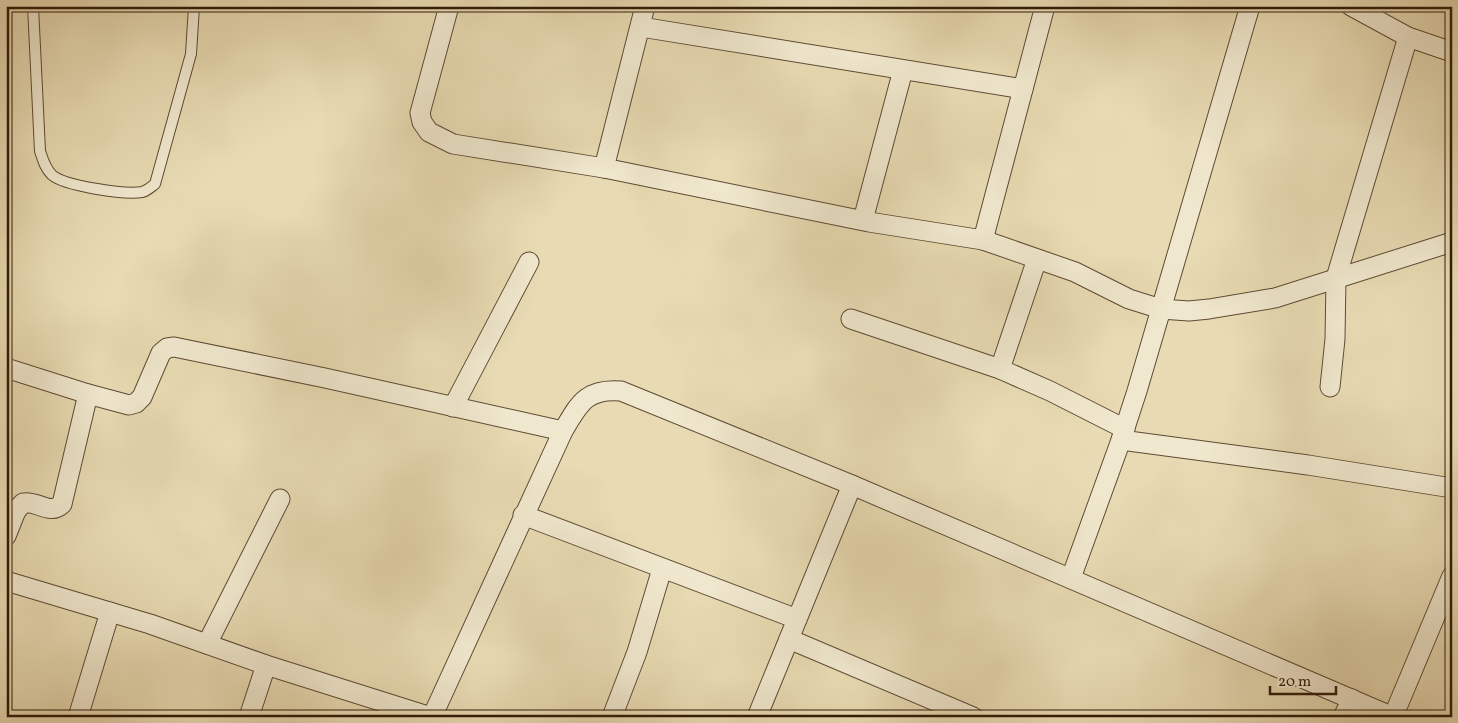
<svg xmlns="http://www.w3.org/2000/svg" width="1458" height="723" font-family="Vollkorn,serif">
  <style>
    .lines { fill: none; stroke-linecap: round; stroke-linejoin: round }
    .lane-casing { stroke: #5e4a33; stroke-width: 12 }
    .street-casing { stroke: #5e4a33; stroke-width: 21 }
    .lane { stroke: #f0e8ce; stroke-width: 10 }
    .street { stroke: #f0e8ce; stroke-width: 19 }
  </style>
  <rect width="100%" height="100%" fill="#e8dbb3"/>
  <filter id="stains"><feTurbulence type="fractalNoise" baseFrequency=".004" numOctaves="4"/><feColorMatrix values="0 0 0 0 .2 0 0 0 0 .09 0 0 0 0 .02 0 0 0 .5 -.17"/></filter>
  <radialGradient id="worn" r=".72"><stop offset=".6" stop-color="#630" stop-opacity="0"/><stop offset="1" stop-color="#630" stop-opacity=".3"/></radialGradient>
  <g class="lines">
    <g class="lane-casing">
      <path id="lane" d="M33,6L40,151C43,160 45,168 52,175C65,186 125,195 142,192C147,191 151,187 155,184L191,54L194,6"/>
    </g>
    <g class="street-casing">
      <g id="street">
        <polyline points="449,6 420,113 422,122 429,132 453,144 604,168 869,222 983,240 1075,272 1129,299 1161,309 1189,311 1209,309 1275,298 1452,242"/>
        <polyline points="1351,6 1408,37 1452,52"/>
        <polyline points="641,27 1023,89"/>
        <polyline points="604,168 645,6"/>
        <polyline points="863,220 903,70"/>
        <polyline points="983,240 1045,6"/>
        <polyline points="851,319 1000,369 1050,391 1125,429"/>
        <polyline points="6,368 88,394 129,405 136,403 142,397 161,353 167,348 174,347 325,378 563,431"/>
        <polyline points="1000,369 1037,259"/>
        <polyline points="1330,387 1335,339 1336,278 1408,37"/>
        <polyline points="453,407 529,262"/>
        <polyline points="1121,440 1308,465 1452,488"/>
        <polyline points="523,515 797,619"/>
        <path d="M6,536L16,511L23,503C37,500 50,516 62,504L88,394"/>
        <polyline points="1071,578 1121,440 1137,391 1250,6"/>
        <polyline points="6,581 150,624 266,665 431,717"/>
        <polyline points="789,639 973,717"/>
        <polyline points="207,644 280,499"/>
        <polyline points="78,717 110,612"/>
        <polyline points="249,717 266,665"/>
        <path d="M432,717L563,431C579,404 586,388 621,391L852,485L1393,717"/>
        <polyline points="612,717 637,652 662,569"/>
        <polyline points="757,717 852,485"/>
        <polyline points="1343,717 1352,699"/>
        <polyline points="1393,717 1452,576"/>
      </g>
    </g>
    <use href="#lane" class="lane"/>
    <use href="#street" class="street"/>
  </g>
  <rect width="1458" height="723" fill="none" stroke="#e8dbb3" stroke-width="25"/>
  <rect x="8" y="8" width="1443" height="708" fill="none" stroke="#301a08" stroke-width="2.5"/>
  <rect x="12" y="12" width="1433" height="698" fill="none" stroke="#301a08"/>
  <path d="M1270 686v8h66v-8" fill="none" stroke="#301a08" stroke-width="2.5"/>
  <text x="1278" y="686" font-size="15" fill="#301a08" stroke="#f0e8ce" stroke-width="4" paint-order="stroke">20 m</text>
  <rect width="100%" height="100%" filter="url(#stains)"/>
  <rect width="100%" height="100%" fill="url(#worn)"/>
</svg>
